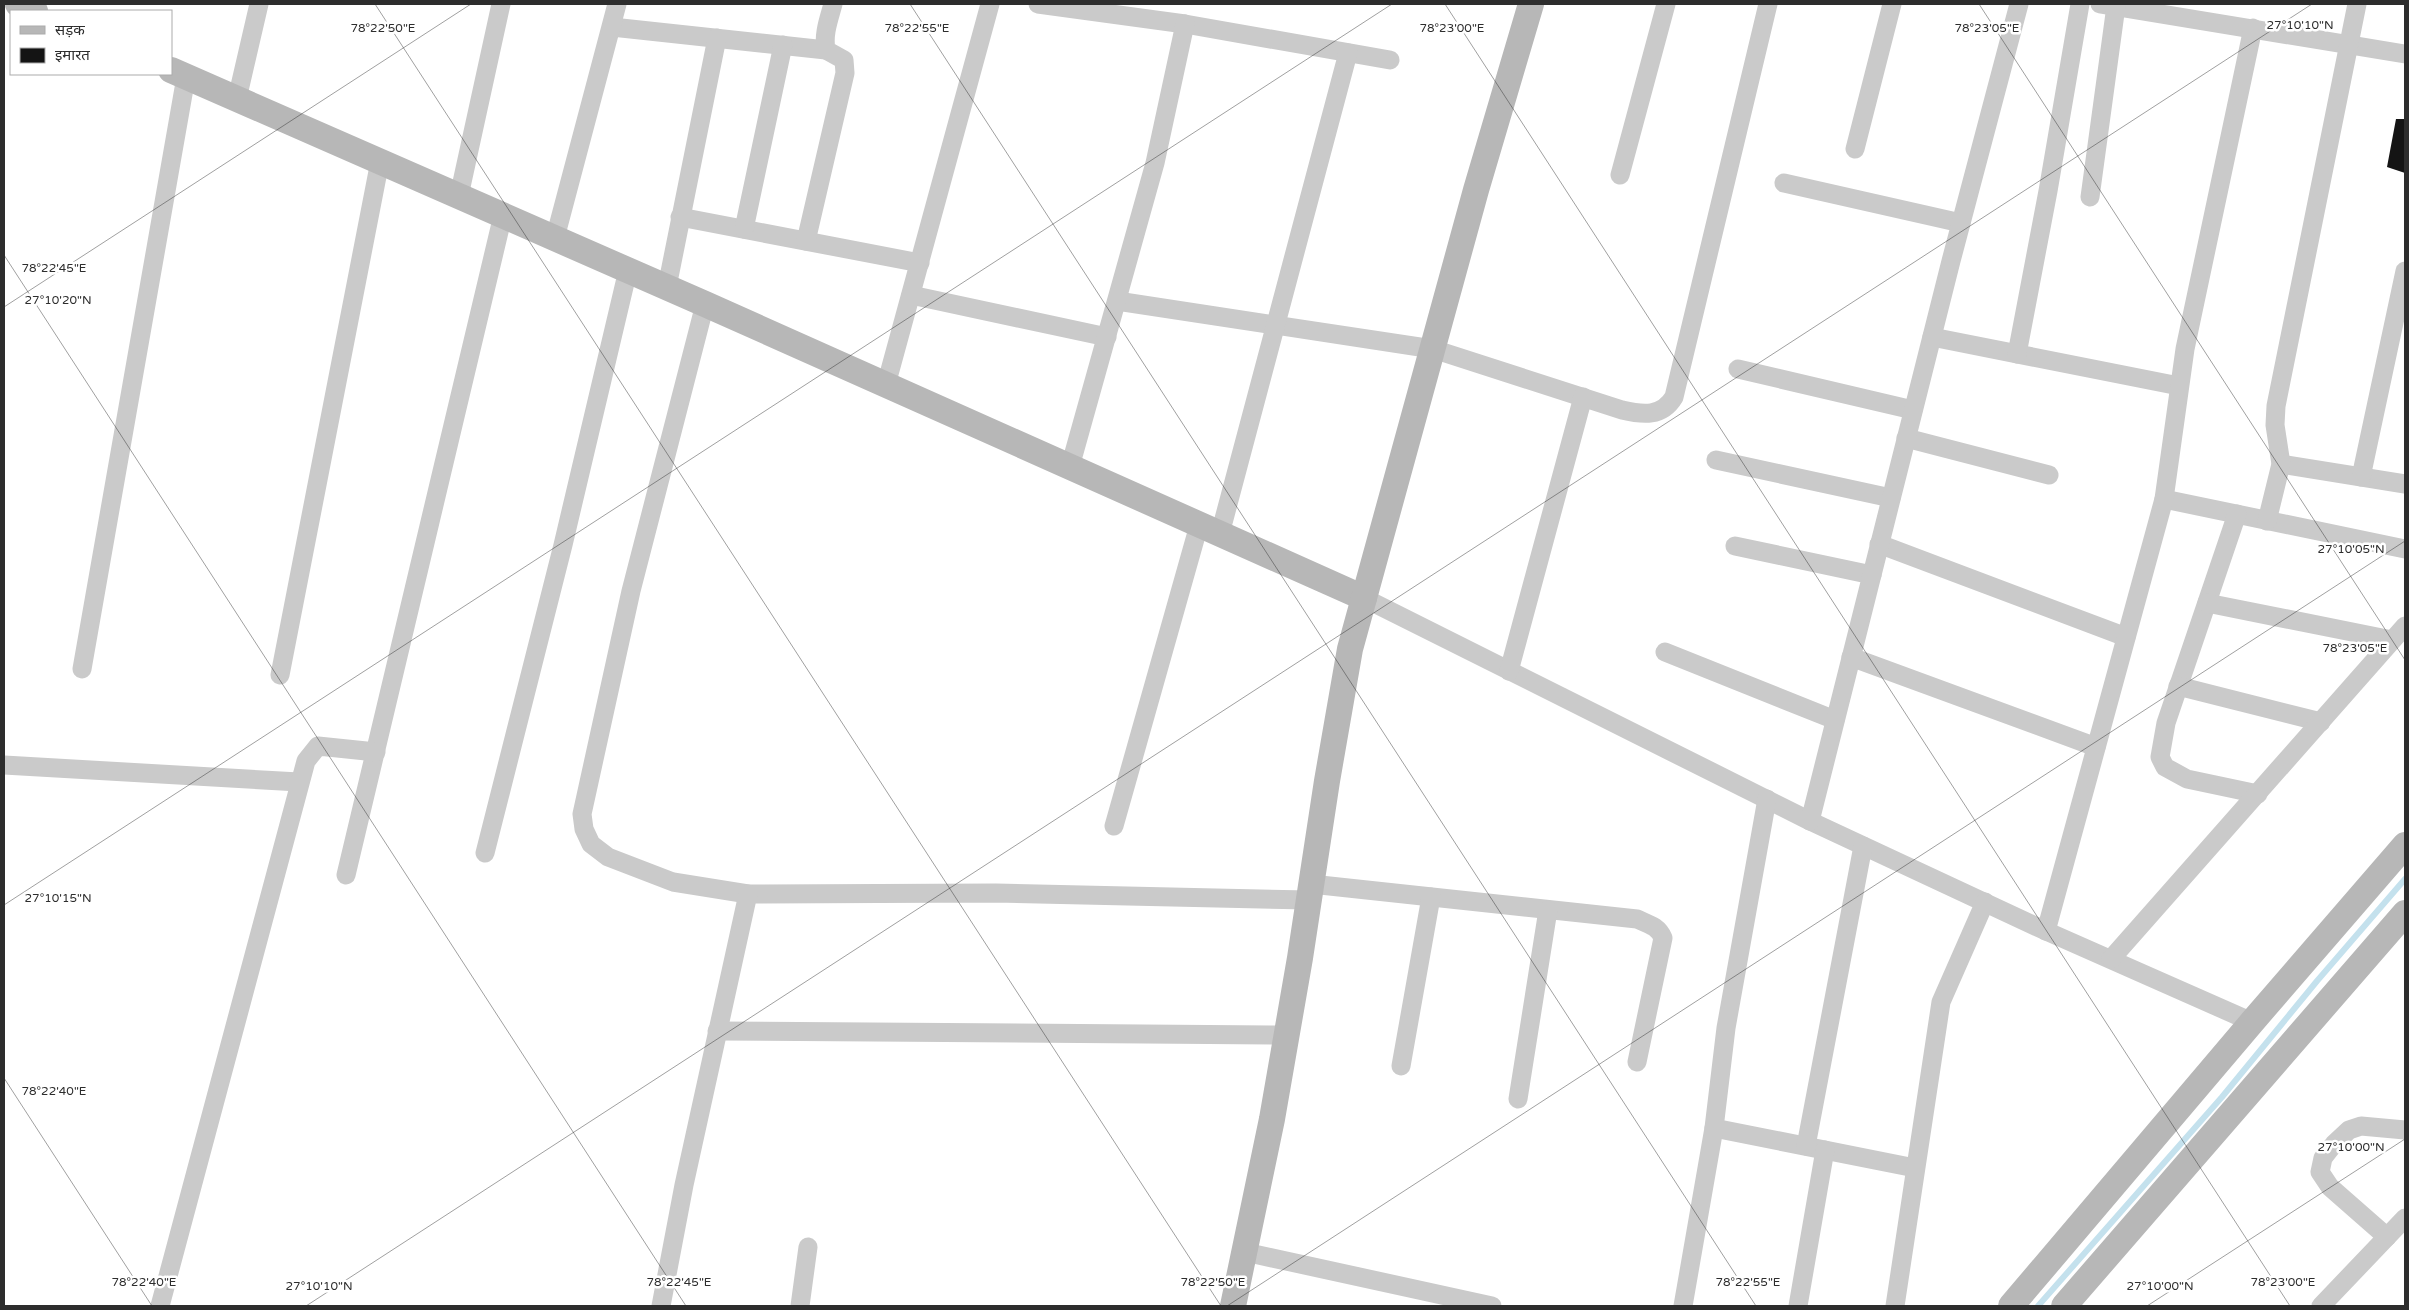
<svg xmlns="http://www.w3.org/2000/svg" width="2409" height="1310" font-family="'Varela Round','Noto Sans Devanagari',sans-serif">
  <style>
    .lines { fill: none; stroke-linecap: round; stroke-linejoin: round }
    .stream { stroke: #c4e1ed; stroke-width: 6 }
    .building { fill: #141414 }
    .street { stroke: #cacaca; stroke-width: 19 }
    .secondary { stroke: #b7b7b7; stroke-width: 26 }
    .ticks { fill: none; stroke: #2d2d2d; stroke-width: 1; stroke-opacity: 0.45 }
    .ticks-label { font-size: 12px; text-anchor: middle; fill: #2d2d2d; stroke: #fff; stroke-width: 5; stroke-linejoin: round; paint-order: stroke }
  </style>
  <rect width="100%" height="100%" fill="#fff"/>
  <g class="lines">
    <polyline class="stream" points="2038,1306 2222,1097 2317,981 2405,879"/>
  </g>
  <polygon class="building" points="2396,119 2405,119 2405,173 2387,167"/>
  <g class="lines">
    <g class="street">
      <polyline points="1038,4 1185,24 1390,60"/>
      <polyline points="2100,4 2405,54"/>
      <polyline points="612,27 826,50"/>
      <polyline points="237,99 259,4"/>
      <polyline points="1855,149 1892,4"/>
      <polyline points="1620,175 1666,4"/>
      <polyline points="1784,183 1961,223"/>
      <polyline points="459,196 501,4"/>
      <polyline points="2090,197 2116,6"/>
      <polyline points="680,217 920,263"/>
      <polyline points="744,229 783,45"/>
      <polyline points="555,238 617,4"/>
      <path d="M806,241L845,73L844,60L826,50C823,34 829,19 833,4"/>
      <polyline points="667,287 717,38"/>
      <polyline points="911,295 1107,337"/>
      <path d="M1117,301L1433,349L1622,410C1643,415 1662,417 1674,397L1768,4"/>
      <polyline points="705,304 631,591 582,814 584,829 591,844 608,857 673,882 748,894 996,893 1309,900"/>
      <polyline points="1932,337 2179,386"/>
      <polyline points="2017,354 2048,191 2080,4"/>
      <polyline points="1738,369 1913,410"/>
      <polyline points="886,385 990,4"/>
      <polyline points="1906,438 2049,475"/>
      <polyline points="1716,460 1891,498"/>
      <polyline points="2281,464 2405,484"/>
      <polyline points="1070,467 1155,163 1185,24"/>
      <polyline points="2361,477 2405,271"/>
      <polyline points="2164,499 2405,549"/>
      <polyline points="2237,514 2166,723 2160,757 2165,767 2187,779 2258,794"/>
      <polyline points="2267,521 2281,464 2275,425 2276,406 2357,4"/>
      <polyline points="1220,534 1348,53"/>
      <polyline points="1879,544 2126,637"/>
      <polyline points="1735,546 1872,575"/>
      <polyline points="1364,598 1810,821 2046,931 2252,1022"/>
      <polyline points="2207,603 2392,640"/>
      <polyline points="1665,652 1835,720"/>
      <polyline points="1851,657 2096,747"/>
      <polyline points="82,669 186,77"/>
      <polyline points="1509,671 1583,397"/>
      <polyline points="280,675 380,161"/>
      <polyline points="2178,686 2321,722"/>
      <polyline points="4,765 299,782"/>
      <polyline points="1810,821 1951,261 2019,4"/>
      <polyline points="1114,826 1199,525"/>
      <polyline points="485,853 563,545 628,270"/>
      <polyline points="346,875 503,215"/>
      <path d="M1311,884L1637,919C1648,924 1658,926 1663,938L1637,1062"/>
      <polyline points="2046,931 2164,499 2185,349 2253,28"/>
      <polyline points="2111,959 2405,626"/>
      <polyline points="717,1031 1287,1035"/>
      <polyline points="1401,1066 1431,897"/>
      <polyline points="1518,1099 1548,910"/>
      <polyline points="1714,1128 1915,1168"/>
      <polyline points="1806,1146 1863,846"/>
      <polyline points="2387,1237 2330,1187 2320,1172 2323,1158 2334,1144 2349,1130 2361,1126 2405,1130"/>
      <polyline points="1245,1252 1492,1306"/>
      <polyline points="160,1306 306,761 318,746 376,752"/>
      <polyline points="661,1306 684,1185 748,894"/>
      <polyline points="800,1306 808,1247"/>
      <polyline points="1683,1306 1714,1128 1726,1028 1767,799"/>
      <polyline points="1798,1306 1825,1150"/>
      <polyline points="1895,1306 1941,1002 1985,902"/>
      <polyline points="2321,1306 2405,1218"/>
    </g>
    <g class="secondary">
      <polyline points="18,4 35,11"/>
      <polyline points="171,70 705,304 1364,598"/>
      <polyline points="1233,1306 1272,1119 1300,958 1327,781 1350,649 1476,190 1531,4"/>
      <polyline points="2011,1306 2252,1022 2405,845"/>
      <polyline points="2064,1306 2405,913"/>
    </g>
  </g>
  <path class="ticks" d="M375,4L1221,1306M910,4L1756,1306M1445,4L2290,1306M1979,4L2405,660M4,255L686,1306M4,307L471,4M4,905L1392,4M4,1078L152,1306M306,1306L2312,4M1227,1306L2405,541M2147,1306L2405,1139"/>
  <g class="ticks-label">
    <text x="2300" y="29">27°10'10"N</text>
    <text x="383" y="32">78°22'50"E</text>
    <text x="917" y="32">78°22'55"E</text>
    <text x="1452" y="32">78°23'00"E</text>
    <text x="1987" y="32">78°23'05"E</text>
    <text x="54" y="272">78°22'45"E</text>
    <text x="58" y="304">27°10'20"N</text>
    <text x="2351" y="553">27°10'05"N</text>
    <text x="2355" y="652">78°23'05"E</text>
    <text x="58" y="902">27°10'15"N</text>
    <text x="54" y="1095">78°22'40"E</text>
    <text x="2351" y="1151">27°10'00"N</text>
    <text x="144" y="1286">78°22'40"E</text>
    <text x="679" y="1286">78°22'45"E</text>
    <text x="1213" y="1286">78°22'50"E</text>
    <text x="1748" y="1286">78°22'55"E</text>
    <text x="2283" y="1286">78°23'00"E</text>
    <text x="319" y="1290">27°10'10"N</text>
    <text x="2160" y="1290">27°10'00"N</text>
  </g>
  <rect width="2409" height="1310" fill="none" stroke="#2d2d2d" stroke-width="10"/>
  <rect x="10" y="10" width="162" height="65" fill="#ffffff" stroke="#ababab"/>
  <rect x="20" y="26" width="25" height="8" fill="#b7b7b7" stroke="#ababab"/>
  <text x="55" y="35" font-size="15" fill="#2d2d2d">सड़क</text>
  <rect x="20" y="48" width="25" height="15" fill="#141414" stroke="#ababab"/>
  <text x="55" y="60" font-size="15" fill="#2d2d2d">इमारत</text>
</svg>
